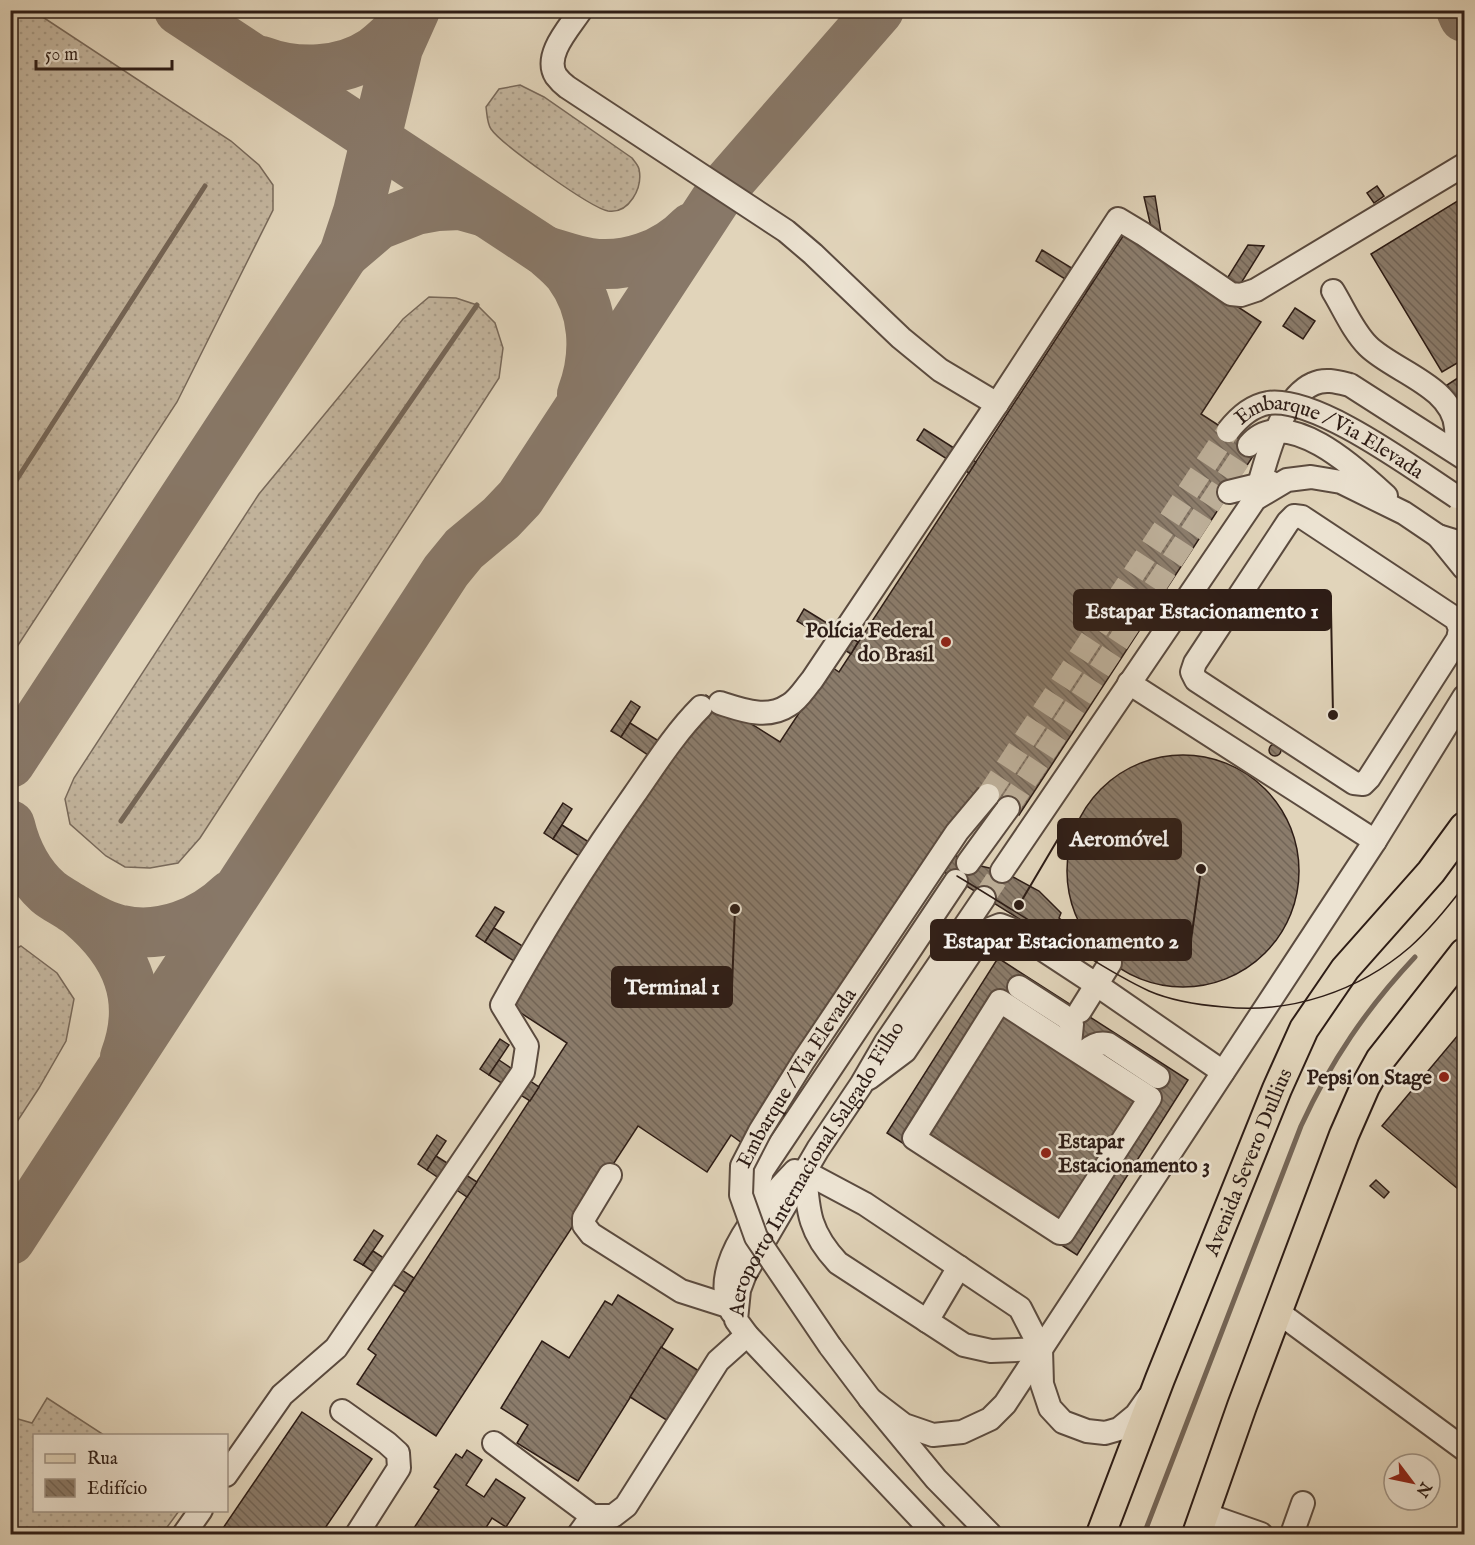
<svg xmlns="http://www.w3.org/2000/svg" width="1475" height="1545" font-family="'IM FELL English',serif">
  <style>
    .grass { fill: url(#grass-dots); stroke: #78695a; stroke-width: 1.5 }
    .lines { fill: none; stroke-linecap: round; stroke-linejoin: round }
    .stream { stroke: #756657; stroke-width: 5 }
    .taxiway { stroke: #887868; stroke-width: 50 }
    .building { fill: url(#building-back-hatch); stroke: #2e1d16; stroke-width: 1.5 }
    .minor-tunnel { stroke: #bdaf99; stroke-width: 22; stroke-dasharray: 22 11; stroke-linecap: butt }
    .minor-casing { stroke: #5b4b3f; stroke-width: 26 }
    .major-casing { stroke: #2e1d16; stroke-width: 32 }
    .minor { stroke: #ece3d2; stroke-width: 22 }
    .major { stroke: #e1d4ba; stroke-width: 28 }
    .tram { stroke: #2e1d16; stroke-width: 1.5 }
    .minor-bridge-casing { stroke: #5b4b3f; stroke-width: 26; stroke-linecap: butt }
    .minor-bridge { stroke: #ece3d2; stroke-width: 22 }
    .poi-dot { fill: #8f2418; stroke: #ece3d2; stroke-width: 2 }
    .labels { text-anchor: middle; stroke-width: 5; stroke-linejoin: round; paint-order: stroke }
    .street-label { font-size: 21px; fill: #2e1d16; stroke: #ece3d2 }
    .poi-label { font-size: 21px; font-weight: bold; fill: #2e1d16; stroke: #ece3d2; text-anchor: end }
    .leader { fill: none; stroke: #2e1d16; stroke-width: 2 }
    .callout-dot { fill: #2e1d16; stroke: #ece3d2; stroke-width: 2 }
    .callout { fill: #2e1d16; stroke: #2e1d16; stroke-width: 2 }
    .callout-label { font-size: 22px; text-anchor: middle; font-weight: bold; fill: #fff }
  </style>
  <defs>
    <pattern id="grass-dots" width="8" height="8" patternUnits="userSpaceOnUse" patternTransform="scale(1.5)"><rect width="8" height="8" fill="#c3b59e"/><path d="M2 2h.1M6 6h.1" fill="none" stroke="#a89b87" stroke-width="1.8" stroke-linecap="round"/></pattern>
    <pattern id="building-back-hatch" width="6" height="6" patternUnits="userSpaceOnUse" patternTransform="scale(1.5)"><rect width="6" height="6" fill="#8b7c6b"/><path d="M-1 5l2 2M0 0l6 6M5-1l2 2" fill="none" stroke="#726557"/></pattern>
  </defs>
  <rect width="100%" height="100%" fill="#e1d4ba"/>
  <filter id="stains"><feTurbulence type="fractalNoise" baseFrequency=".00333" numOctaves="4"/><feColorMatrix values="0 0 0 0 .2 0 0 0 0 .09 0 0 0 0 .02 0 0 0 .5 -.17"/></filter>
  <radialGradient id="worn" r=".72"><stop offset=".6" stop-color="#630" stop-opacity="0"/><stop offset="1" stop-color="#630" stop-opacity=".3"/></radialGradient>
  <g class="grass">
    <polygon points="32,10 231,141 259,165 273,185 273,210 177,402 11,656 10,11"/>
    <path d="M520,85L544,97L632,158C634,161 638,165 639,169C643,188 629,214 608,211C591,208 501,144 491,129C487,123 487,114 486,107L499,89Z"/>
    <polygon points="429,297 456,298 477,305 495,323 503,348 499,378 200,838 178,863 150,868 125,867 106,856 70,824 65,799 74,778 259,494 403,319"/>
    <polygon points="21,946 57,973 74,999 66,1041 39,1088 11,1131 11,951"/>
    <polygon points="47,1398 104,1435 34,1436 34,1510 179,1511 162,1534 11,1534 11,1417 32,1423"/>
  </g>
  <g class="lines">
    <g class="stream">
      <polyline points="10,490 205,186"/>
      <polyline points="121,821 477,305"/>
      <polyline points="10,987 13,983"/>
      <path d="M1144,1534L1301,1126C1331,1061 1366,1009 1415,957"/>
    </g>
    <g class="taxiway">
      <path d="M179,10L545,251C553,258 562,265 569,274C595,309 597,354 582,394"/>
      <polyline points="1461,10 1464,17"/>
      <path d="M262,61C296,74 342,73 373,52C387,42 399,29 411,17"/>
      <path d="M545,251C560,255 575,261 590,263C626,268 665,255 691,228"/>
      <polyline points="344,254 378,225 416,210 438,206 460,205 485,212"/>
      <polyline points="10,763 344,254 358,212 398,48 415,10"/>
      <path d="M10,825C16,850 29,875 48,892C55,898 64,902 71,907C86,916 104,927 121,930C161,939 203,922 231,895"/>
      <path d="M81,914C127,953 147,999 125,1057"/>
      <polyline points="10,1240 446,571 464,549 501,518 520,498 722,190 879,10"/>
    </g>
  </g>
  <g class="building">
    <polygon points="1377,186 1384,196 1374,203 1367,193"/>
    <polygon points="1155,196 1161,233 1151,227 1144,197"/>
    <polygon points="1464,197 1464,359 1442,372 1371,254"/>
    <polygon points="1125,233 1261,322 1201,414 1257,450 1019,815 979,789 746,1146 731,1135 707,1172 638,1126 436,1436 357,1384 376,1355 368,1349 567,1043 507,1004 701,707 706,695 780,742 830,666 839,672"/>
    <polygon points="1248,245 1264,246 1230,301 1218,293"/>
    <polygon points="1042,250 1093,281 1086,292 1036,261"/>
    <polygon points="1295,308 1315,321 1303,339 1283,326"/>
    <polygon points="1464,374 1464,414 1447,385"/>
    <polygon points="924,429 976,462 969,473 917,440"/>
    <polygon points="804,609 858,642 851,654 797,621"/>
    <polygon points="631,701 640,707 621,737 611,731"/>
    <polygon points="630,723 673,750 663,765 621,737"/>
    <circle cx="1275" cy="750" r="6"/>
    <circle cx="1183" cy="871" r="116"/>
    <polygon points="563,803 572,809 553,839 544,833"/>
    <polygon points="562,825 606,853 596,867 553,839"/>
    <polygon points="955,855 968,863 1002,871 1039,891 1061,913 1059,918 1091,944 1087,951 1090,953 1085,960 944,872"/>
    <polygon points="495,907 504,912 485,942 476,936"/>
    <polygon points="494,928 538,956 529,971 485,942"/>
    <polygon points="998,958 1188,1080 1077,1255 887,1133"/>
    <polygon points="1464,1028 1464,1194 1382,1126"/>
    <polygon points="500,1039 509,1045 489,1075 480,1069"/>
    <polygon points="499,1060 539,1087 530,1101 489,1075"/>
    <polygon points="437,1135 446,1141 427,1170 418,1164"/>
    <polygon points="436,1156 477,1182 467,1197 427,1170"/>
    <polygon points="1376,1180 1389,1192 1384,1198 1370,1186"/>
    <polygon points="374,1230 383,1236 363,1265 354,1260"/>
    <polygon points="373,1251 414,1278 405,1292 363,1265"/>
    <polygon points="618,1295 673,1329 578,1481 517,1443 528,1425 501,1408 542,1341 569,1358 605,1301 612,1305"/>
    <polygon points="661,1347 699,1371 668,1421 630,1397"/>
    <polygon points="302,1412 372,1459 321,1534 219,1534"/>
    <polygon points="467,1450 482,1460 466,1485 484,1497 496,1479 525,1498 506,1527 492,1518 482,1534 410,1534 439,1490 434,1487 456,1454 462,1458"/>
  </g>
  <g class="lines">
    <g class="minor-tunnel">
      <polyline points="988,795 1228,431"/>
      <polyline points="1008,808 1249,445"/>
      <polyline points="984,898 1002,871"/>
    </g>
    <g class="minor-casing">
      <g id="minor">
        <path d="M581,10C570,27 543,55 556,76C559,80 563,84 567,87L786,231L813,254L901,338L940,370L997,404"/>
        <path d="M1333,291C1344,309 1353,331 1368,346C1393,371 1453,386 1456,428C1457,435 1455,443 1453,450"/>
        <path d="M1249,445C1285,402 1358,470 1386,496"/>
        <polyline points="1229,492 1270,482"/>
        <path d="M1255,499C1265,465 1279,399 1313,384C1325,378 1338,382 1350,385L1464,458"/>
        <polygon points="1294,516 1302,517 1456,619 1460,629 1458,639 1369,778 1363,784 1354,783 1196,680 1192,672 1195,663 1288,522"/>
        <polyline points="1438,536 1464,568"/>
        <polyline points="1129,683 1375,841"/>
        <path d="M720,703C742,710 767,720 789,705C798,700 805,688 812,680L997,404L1118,219L1143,234L1231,294L1241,295L1256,290L1464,165"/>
        <polyline points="968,863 1008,808"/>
        <polyline points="1002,871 1255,499 1287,480 1311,477 1341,482 1404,513 1438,536 1464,544"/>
        <polyline points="1019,987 1067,1018 1072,1024 1070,1045"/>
        <polygon points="1000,1001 1150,1098 1063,1233 1060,1233 914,1138"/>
        <polyline points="1080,1011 1110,963"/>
        <path d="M1083,1053C1092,1046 1097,1042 1108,1044L1158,1077"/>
        <polyline points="869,1078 905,1051 976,945 990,929 1000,925 1013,930 1097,985 1223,1072"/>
        <polyline points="805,1172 865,1204 1020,1308 1041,1349 1042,1384 1050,1408 1063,1422 1087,1431 1105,1433 1119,1429 1136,1415 1148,1398"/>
        <path d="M805,1172C808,1212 809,1232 838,1263L964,1345L991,1351L1041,1349"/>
        <polyline points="610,1175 584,1218 584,1225 591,1234 681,1291 728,1306"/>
        <polyline points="756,1215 757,1190 762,1171 956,881"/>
        <path d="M732,1312C706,1266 765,1202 795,1171"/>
        <polyline points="1278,1312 1464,1449"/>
        <polyline points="927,1321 959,1267"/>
        <polyline points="830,1346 870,1399 936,1479 990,1534"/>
        <polyline points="870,1399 904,1425 933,1435 962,1432 990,1419 1005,1404 1375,841 1464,697"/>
        <polyline points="342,1411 387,1443 398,1453 399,1468 357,1534"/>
        <polyline points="494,1443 592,1516 613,1516 626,1506 718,1361 747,1335"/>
        <path d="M226,1475L282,1395L336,1348L523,1072L527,1046L502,1005C542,932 586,863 634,795C655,765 675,733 701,707"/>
        <polyline points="1204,1514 1261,1534"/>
        <polyline points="184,1534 201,1510"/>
        <polyline points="579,1534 592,1516"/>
        <path id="s1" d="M935,1534L747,1335L736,1320L739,1290L745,1274L818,1149L861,1085L886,1042L984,898"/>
        <polyline points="1292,1534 1303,1503"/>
      </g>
    </g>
    <g class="major-casing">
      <g id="major">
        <path id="s2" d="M1101,1534L1160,1379L1277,1089L1304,1029L1345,969L1431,872L1464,827"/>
        <polyline points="1197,1534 1242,1406 1344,1135 1365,1087 1380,1060 1464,953"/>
      </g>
    </g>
    <use href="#minor" class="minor"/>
    <use href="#major" class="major"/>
    <path class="tram" d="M957,876C992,897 1027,919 1062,941C1090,958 1118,977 1149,991C1172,1001 1199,1005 1224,1007C1291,1014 1359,991 1410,947C1430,929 1448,907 1464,886"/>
    <g class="minor-bridge-casing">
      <g id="minor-bridge">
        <path id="s3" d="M1228,431C1238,418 1251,406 1268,403C1317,396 1415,470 1457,497"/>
        <path id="s4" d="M830,1346L756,1237L741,1195L742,1166L760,1131L804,1060L957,832L988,795"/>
      </g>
    </g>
    <use href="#minor-bridge" class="minor-bridge"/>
  </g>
  <g class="poi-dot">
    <circle cx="946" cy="642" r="6"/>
    <circle cx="1444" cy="1077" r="6"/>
    <circle cx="1046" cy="1153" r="6"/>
  </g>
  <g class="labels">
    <g class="street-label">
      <text dy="7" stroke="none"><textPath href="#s3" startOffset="118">Embarque / Via Elevada</textPath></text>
      <text dy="7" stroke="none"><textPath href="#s4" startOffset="309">Embarque / Via Elevada</textPath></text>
      <text dy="7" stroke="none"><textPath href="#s2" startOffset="400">Avenida Severo Dullius</textPath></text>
      <text dy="7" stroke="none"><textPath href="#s1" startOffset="465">Aeroporto Internacional Salgado Filho</textPath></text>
    </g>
    <g class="poi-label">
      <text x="934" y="637">Polícia Federal<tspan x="934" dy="24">do Brasil</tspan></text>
      <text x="1432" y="1084">Pepsi on Stage</text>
      <text x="1058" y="1148" text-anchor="start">Estapar<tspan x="1058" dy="24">Estacionamento 3</tspan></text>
    </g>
  </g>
  <path class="leader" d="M1333 715L1331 610M1019 905L1058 839M1201 869L1191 940M735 909L732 987"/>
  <g class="callout-dot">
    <circle cx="1333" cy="715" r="6"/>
    <circle cx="1019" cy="905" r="6"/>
    <circle cx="1201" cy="869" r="6"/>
    <circle cx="735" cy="909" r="6"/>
  </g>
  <g class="callout">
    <rect x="1074" y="590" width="257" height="40" rx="6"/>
    <rect x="1058" y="819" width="123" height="40" rx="6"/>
    <rect x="931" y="920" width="260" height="40" rx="6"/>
    <rect x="612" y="967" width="120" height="40" rx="6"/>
  </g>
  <g class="callout-label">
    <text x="1202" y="618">Estapar Estacionamento 1</text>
    <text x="1119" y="846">Aeromóvel</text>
    <text x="1061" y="948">Estapar Estacionamento 2</text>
    <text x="672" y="994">Terminal 1</text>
  </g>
  <rect width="1475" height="1545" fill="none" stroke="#e1d4ba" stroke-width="36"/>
  <rect x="12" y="12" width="1451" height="1521" fill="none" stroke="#2e1d16" stroke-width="3"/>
  <rect x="18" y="18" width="1439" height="1509" fill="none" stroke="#2e1d16" stroke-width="1.5"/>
  <rect x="33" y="1434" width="195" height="78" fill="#ece3d2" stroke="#a09487" stroke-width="1.5"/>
  <rect x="45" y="1454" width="30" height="9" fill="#e1d4ba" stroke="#a09487" stroke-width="1.5"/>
  <text x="87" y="1464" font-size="18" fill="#2e1d16">Rua</text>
  <rect x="45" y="1479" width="30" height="18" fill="url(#building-back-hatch)" stroke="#a09487" stroke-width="1.5"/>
  <text x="87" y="1494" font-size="18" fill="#2e1d16">Edifício</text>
  <g transform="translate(1412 1482) rotate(122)"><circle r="28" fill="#ece3d2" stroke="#a09487" stroke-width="1.5"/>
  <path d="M0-4.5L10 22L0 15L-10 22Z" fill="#8f2418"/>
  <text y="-9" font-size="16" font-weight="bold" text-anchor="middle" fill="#2e1d16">N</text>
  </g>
  <path d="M36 60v9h136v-9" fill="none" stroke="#2e1d16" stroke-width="3"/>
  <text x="45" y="60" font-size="18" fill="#2e1d16" stroke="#ece3d2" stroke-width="4.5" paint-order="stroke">50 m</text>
  <rect width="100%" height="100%" filter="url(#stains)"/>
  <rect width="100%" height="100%" fill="url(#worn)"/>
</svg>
